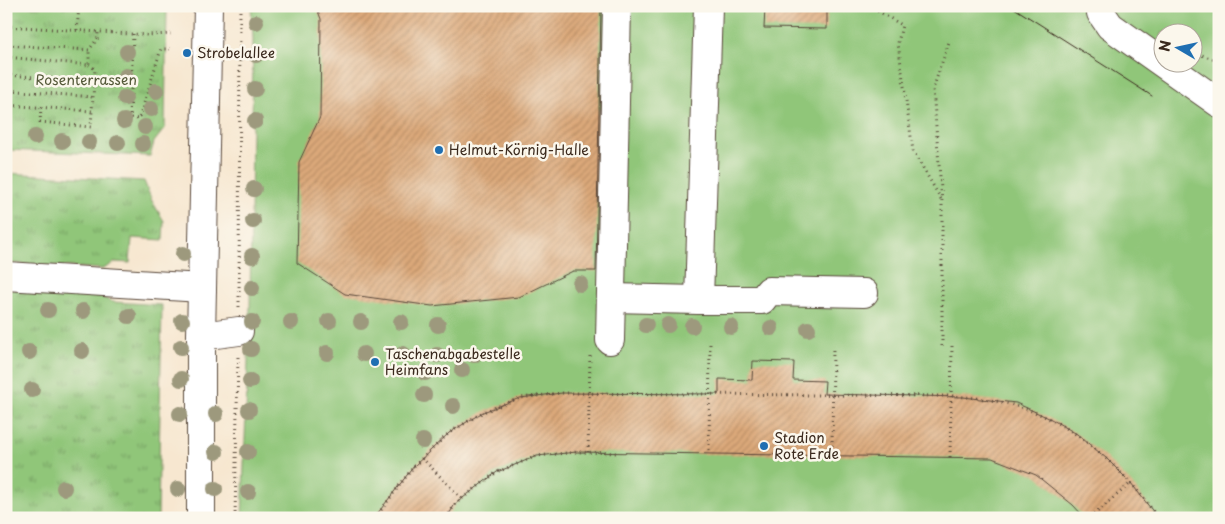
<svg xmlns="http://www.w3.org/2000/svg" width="1225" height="524" font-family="'Playpen Sans',sans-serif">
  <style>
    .grass { fill: url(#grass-tufts); stroke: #66784c }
    .pitch { fill: #90c679; stroke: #66784c; fill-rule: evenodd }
    .building { fill: url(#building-hatch) }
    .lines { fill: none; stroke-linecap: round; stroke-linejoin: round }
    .minor-casing { stroke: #574639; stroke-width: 30 }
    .path { stroke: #574639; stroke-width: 3; stroke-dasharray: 1 4; stroke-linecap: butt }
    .minor { stroke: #fff; stroke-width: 28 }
    .tram { stroke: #3b2a1e; stroke-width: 1 }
    .tree { fill: #9d997d }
    .poi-dot { fill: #1f6fb2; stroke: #fbf7ec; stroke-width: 2 }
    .labels { text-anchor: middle; stroke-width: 5; stroke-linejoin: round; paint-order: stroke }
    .poi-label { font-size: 14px; fill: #3b2a1e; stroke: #fbf7ec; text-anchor: start }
    .park-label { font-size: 14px; fill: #545939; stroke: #fbf7ec }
  </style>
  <defs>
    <pattern id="grass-tufts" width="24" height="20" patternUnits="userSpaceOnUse" patternTransform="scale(1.25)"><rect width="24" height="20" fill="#90c679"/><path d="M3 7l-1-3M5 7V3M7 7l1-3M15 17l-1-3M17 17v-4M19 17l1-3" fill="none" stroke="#77a163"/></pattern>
    <pattern id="building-hatch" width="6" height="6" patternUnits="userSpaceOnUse" patternTransform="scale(1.25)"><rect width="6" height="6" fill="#dca97a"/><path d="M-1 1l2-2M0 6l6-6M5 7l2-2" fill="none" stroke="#b48a63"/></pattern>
  </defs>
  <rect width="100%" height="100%" fill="#fbf7ec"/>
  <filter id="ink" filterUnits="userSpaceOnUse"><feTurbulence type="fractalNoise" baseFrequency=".02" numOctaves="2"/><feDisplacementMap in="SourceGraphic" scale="10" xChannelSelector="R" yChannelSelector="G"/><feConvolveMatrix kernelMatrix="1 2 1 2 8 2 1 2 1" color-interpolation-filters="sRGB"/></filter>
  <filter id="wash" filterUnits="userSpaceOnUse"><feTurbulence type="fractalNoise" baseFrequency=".0096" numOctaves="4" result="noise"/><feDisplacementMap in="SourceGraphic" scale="20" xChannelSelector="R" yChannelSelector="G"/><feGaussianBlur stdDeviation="1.12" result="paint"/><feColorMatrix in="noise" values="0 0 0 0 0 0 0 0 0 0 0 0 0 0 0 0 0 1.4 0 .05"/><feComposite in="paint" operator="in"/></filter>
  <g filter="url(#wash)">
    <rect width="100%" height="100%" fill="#f7e7d0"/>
    <g class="grass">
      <polygon points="6,6 167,6 165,128 154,142 150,156 6,150"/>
      <polygon points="6,173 144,181 152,201 164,221 163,240 132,238 130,263 116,262 103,269 6,263"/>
      <polygon points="6,289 99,296 113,302 162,305 158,518 6,518 6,495 11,468 6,467 6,437 13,437 12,392 6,363"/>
    </g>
    <path class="pitch" d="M251,6H1219V518H242L250,306L253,39ZM1162,32H1192V62H1162Z"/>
    <g id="blocks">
      <g class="building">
        <polygon points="316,6 601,6 596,271 573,271 519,297 432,306 345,294 297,263 299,162 320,117 321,19"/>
        <polygon points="765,8 827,9 827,29 764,28"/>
        <polygon points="753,361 794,362 793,380 825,381 824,394 963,397 1016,403 1051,419 1077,434 1106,458 1131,483 1158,518 1085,518 1073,505 1036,475 992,458 577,452 537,456 497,472 455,504 447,518 374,518 414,466 449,433 483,412 520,398 562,393 719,394 719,379 752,380"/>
      </g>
    </g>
  </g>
  <g filter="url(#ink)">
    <use href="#blocks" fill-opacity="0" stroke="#574639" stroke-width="1"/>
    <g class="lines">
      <g class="minor-casing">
        <g id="minor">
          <polyline points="1100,6 1101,13 1110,26 1219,103"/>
          <polyline points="6,276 202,288"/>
          <polyline points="611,298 699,300 708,6"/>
          <polyline points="699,300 762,300 769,291 864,293"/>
          <polyline points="201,336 239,331"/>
          <polyline points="610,340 617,6"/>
          <polyline points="201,518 201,336 208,6"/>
        </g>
      </g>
      <g class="path">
        <polyline points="869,6 902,25 898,43 913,151 941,199"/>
        <polyline points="6,26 147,35 171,34"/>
        <polyline points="77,30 79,6"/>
        <polyline points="133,34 130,118 139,119 161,49 170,49"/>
        <polyline points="1193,52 1219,61"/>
        <polyline points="6,54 7,45 89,50 98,38 98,32"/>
        <polyline points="6,57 89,65 89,50"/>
        <polyline points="6,75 94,81"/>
        <polyline points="6,90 93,97"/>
        <polyline points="6,105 92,111 95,69 89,65"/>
        <polyline points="41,107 40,122 91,127 92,111"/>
        <polyline points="239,307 240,6"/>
        <polyline points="942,346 942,202 933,89 949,42"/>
        <polyline points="709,450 710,342"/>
        <polyline points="588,452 590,355"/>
        <polyline points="832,456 833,344"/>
        <polyline points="950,457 952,346"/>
        <polyline points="422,458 462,499"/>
        <polyline points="235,518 238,356"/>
        <path d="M375,518L414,466L449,433L483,412L520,398L562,393L951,396C1021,399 1068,420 1118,470C1132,484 1147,500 1157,518"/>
        <polyline points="447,518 455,504 497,472 537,456 577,452 616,453"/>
        <polyline points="1090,518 1131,483"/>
      </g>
      <use href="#minor" class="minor"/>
      <polyline class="tram" points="1011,6 1152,96"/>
    </g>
    <g class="tree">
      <circle cx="256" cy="22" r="8"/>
      <circle cx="127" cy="52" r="8"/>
      <circle cx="256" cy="55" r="8"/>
      <circle cx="126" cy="76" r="8"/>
      <circle cx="255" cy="89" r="8"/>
      <circle cx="156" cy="91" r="8"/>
      <circle cx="125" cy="98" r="8"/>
      <circle cx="151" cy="109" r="8"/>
      <circle cx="124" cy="121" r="8"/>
      <circle cx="255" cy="121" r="8"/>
      <circle cx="145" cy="127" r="8"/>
      <circle cx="35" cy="137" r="8"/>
      <circle cx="62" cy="141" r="8"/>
      <circle cx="89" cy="142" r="8"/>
      <circle cx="118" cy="143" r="8"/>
      <circle cx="143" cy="144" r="8"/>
      <circle cx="254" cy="189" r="8"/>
      <circle cx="253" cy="221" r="8"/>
      <circle cx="183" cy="254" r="8"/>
      <circle cx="252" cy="256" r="8"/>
      <circle cx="580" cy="284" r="8"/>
      <circle cx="252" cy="288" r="8"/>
      <circle cx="48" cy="310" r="8"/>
      <circle cx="83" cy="311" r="8"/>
      <circle cx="129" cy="316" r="8"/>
      <circle cx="182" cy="321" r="8"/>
      <circle cx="329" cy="321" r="8"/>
      <circle cx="252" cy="322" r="8"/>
      <circle cx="291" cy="322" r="8"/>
      <circle cx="361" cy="322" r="8"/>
      <circle cx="401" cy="322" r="8"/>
      <circle cx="438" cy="325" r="8"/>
      <circle cx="646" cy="325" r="8"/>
      <circle cx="668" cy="325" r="8"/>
      <circle cx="692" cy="326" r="8"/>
      <circle cx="731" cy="327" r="8"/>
      <circle cx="771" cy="328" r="8"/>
      <circle cx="808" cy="329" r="8"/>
      <circle cx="181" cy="347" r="8"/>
      <circle cx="251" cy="349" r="8"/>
      <circle cx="82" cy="351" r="8"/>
      <circle cx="29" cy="352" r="8"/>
      <circle cx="327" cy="353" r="8"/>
      <circle cx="364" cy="354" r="8"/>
      <circle cx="403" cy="354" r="8"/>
      <circle cx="437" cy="355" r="8"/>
      <circle cx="474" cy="355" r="8"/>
      <circle cx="462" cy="370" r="8"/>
      <circle cx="425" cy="373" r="8"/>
      <circle cx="181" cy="379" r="8"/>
      <circle cx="250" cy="381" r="8"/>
      <circle cx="32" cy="390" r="8"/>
      <circle cx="424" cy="395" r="8"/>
      <circle cx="453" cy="406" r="8"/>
      <circle cx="249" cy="410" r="8"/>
      <circle cx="180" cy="414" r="8"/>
      <circle cx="216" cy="414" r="8"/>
      <circle cx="423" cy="441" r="8"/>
      <circle cx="216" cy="452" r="8"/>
      <circle cx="248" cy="452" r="8"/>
      <circle cx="64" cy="488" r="8"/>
      <circle cx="178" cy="489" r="8"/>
      <circle cx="215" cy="489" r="8"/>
      <circle cx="248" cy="492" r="8"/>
    </g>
  </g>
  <g class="poi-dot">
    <circle cx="187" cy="53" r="5"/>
    <circle cx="439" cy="150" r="5"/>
    <circle cx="375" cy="362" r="5"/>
    <circle cx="764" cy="446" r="5"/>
  </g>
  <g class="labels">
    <g class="poi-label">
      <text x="197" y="58">Strobelallee</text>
      <text x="449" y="155">Helmut-Körnig-Halle</text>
      <text x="385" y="359">Taschenabgabestelle<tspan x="385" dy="16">Heimfans</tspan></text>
      <text x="774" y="443">Stadion<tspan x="774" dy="16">Rote Erde</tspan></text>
    </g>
    <g class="park-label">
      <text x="86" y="85">Rosenterrassen</text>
    </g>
  </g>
  <rect width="1225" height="524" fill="none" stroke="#fbf7ec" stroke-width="25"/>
  <g transform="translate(1178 48) rotate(279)"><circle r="24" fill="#fbf7ec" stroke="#aea59a"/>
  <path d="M0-4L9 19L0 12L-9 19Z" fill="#1f6fb2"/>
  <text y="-8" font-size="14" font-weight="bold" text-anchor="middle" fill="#3b2a1e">N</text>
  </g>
</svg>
